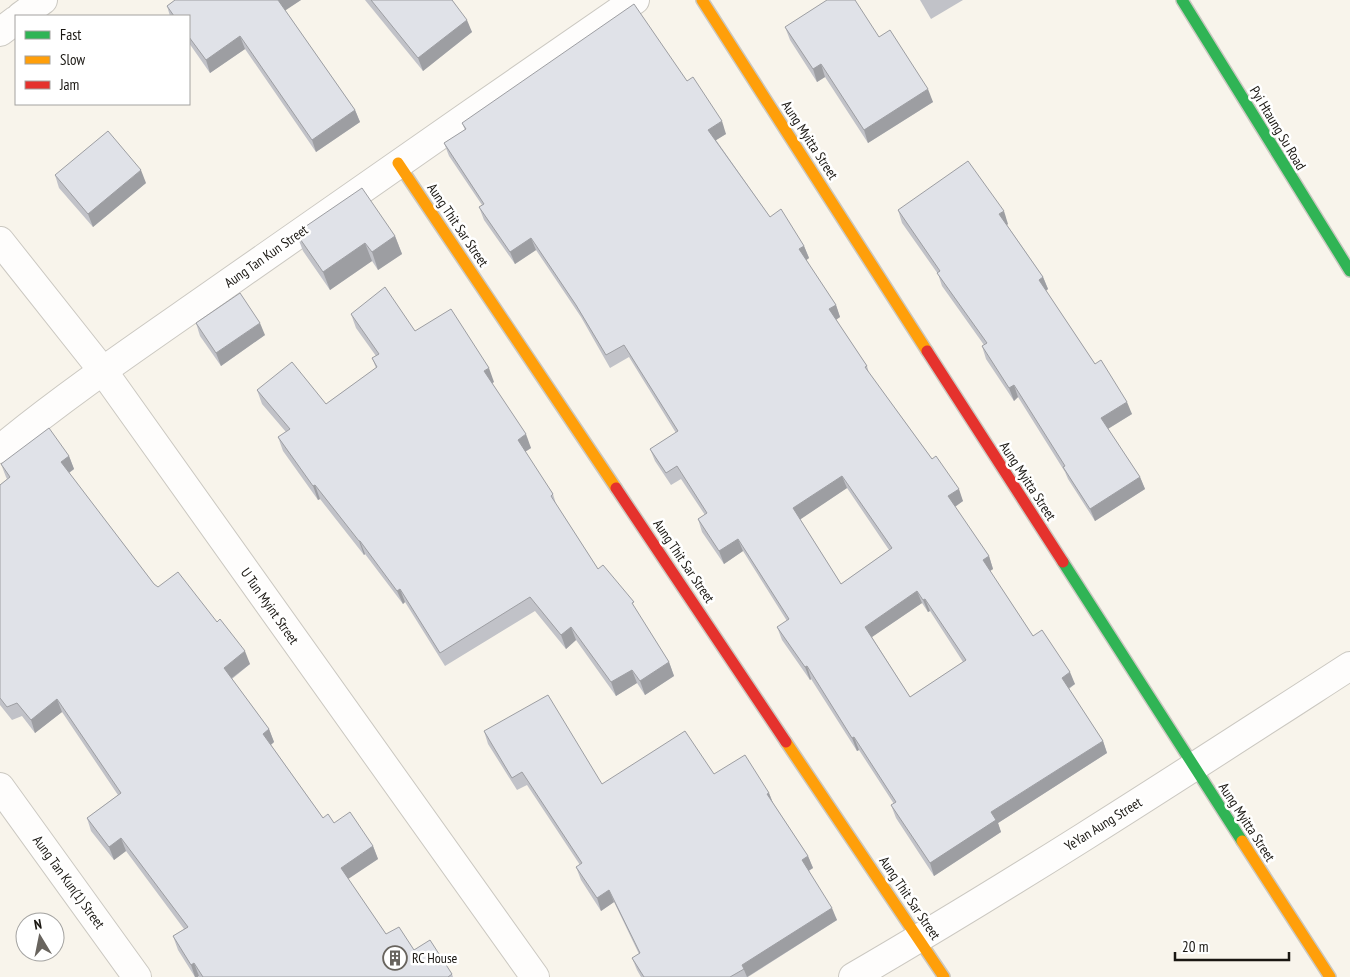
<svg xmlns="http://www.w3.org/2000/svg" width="1350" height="977" font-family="'PT Sans Narrow',sans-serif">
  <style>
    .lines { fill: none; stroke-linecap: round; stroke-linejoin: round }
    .street-casing { stroke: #cbc8c1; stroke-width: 30 }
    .fast-casing { stroke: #cbc8c1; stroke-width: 14 }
    .slow-casing { stroke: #cbc8c1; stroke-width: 14 }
    .jam-casing { stroke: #cbc8c1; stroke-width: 14 }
    .street { stroke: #fefdfc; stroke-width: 28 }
    .fast { stroke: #30b455; stroke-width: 11 }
    .slow { stroke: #ff9f0a; stroke-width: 11 }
    .jam { stroke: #e5322d; stroke-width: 11 }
    .wall { fill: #c1c2c8; fill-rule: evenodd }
    .shaded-wall { fill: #9d9ea2 }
    .building { fill: #e0e2e8; stroke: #9d9ea2; fill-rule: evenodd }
    .labels { text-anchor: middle; stroke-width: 5; stroke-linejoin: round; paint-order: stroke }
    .street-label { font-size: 14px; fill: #1a1712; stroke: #fff }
    .poi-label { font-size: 14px; fill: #1a1712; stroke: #fff; text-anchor: start }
  </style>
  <rect width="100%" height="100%" fill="#f8f4eb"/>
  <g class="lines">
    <g class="street-casing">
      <g id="street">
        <polyline points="21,16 43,0"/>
        <polyline points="0,32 16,20"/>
        <polyline points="0,241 103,371 535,977"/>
        <path d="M0,449C73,389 153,336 231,281C365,187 500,93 635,0"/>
        <polyline points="0,787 137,977"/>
        <path d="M853,977C1022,879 1186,772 1350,666"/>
      </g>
    </g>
    <g class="fast-casing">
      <g id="fast">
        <polyline points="1182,0 1350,271"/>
        <polyline points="1063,562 1242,841"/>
      </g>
    </g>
    <g class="slow-casing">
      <g id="slow">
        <polyline points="702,0 927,351"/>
        <polyline points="398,163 616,488"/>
        <polyline points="786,742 944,977"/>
        <polyline points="1242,841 1330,977"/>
      </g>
    </g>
    <g class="jam-casing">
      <g id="jam">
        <polyline points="927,351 1063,562"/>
        <polyline points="616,488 786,742"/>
      </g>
    </g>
    <use href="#street" class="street"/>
    <use href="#fast" class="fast"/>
    <use href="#slow" class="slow"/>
    <use href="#jam" class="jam"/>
  </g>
  <g class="wall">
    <polygon points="175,0 301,0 285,10 355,110 360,122 316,152 245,49 210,73 189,43 189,16 170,16 167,6"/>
    <polygon points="365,0 452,0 472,32 423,71"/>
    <polygon points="920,0 963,0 931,19"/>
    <polygon points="785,27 879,37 933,102 868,143 825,77 817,82 790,40"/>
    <path d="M687,81L726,134L716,140L770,217L804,246L809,258L806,260L836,305L840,317L836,320L867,366L869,373L963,501L955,507L989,556L993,569L990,571L1033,636L1075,684L1069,689L1103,741L1107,753L998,823L1001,832L934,876L896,818L891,805L894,804L859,750L857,751L811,679L810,680L782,640L777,627L787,621L743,551L724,564L702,532L698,519L705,515L681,479L671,485L655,461L650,449L676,433L629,357L610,368L581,317L536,250L515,264L484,220L479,207L482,205L449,156L444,143L465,130L462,123ZM847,488L889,550L841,584L800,519ZM922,603L928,612L930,611L963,662L910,697L872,637Z"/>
    <polygon points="55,175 146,183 93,227 59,188"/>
    <polygon points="898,210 1008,224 1007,225 1043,277 1048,289 1046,291 1095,364 1132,414 1108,429 1140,477 1145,489 1095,521 1068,479 1065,472 1018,397 1014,401 986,359 982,346 984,345 942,286 938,274 902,223"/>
    <polygon points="296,233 395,236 402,254 378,270 372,261 330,290 303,251"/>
    <polygon points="351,314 415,331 494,382 492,383 531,448 525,452 553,494 556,504 598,569 637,612 669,662 674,676 645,695 637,683 616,696 576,640 566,649 535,611 445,666 405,602 403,604 365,554 364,555 320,499 318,500 283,451 278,437 286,432 262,404 257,390 326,404 376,368 372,358 376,356 356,328"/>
    <polygon points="196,323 265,335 221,366 200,336"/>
    <polygon points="69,456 74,469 69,473 154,584 250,664 232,679 269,729 274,742 271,745 323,818 334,823 373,846 378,859 348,879 386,934 414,950 452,974 453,977 199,977 199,976 195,977 178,950 173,936 184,929 126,851 114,860 91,831 87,818 118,795 62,712 35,733 22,716 12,720 0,705 0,485 7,479 6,477 1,464"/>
    <polygon points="484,731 602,784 714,774 769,793 773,803 808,856 813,868 809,871 837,920 748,977 641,977 637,970 632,958 639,954 614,902 601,911 581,880 576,867 580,865 527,785 517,790 488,744"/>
  </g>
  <g class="shaded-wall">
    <polygon points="278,0 301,0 283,12"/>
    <polygon points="467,20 472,32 423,71 418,58"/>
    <polygon points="240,36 245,49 210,73 206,60"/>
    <polygon points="821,64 825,77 817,82 813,69"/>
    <polygon points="928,89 933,102 868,143 864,130"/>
    <polygon points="355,110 360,122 316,152 312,140"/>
    <polygon points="722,121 726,134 713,142 708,130"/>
    <polygon points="141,170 146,183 93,227 88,214"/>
    <polygon points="1004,211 1008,224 1004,227 999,214"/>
    <polygon points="395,236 402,254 378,270 372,252"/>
    <polygon points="531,238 536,250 515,264 510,252"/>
    <polygon points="365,243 372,261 330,290 323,272"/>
    <polygon points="804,246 809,258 804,262 799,249"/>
    <polygon points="1043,277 1048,289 1044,292 1039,280"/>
    <polygon points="836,305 840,317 834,321 829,309"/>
    <polygon points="260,323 265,335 221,366 216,353"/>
    <polygon points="489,368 494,382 489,385 484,371"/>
    <polygon points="1014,385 1018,397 1014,401 1009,388"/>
    <polygon points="1127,402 1132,414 1106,430 1101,418"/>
    <polygon points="526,434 531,448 523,453 518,440"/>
    <polygon points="69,456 74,469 66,475 61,462"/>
    <polygon points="842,476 847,488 798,521 793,508"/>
    <polygon points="1140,477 1145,489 1095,521 1090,509"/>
    <polygon points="315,485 320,499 318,500 313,486"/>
    <polygon points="959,489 963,501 953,508 948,496"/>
    <polygon points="738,539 743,551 724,564 719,551"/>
    <polygon points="359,541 360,541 365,554 364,555"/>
    <polygon points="989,556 993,569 987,573 983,560"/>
    <polygon points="400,589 405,602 403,604 397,591"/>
    <polygon points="917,591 922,603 869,639 865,627"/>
    <polygon points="925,599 930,611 928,612 923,600"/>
    <polygon points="571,627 576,640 566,649 561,635"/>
    <polygon points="245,651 250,664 228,681 224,668"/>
    <polygon points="669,662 674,676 645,695 640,681"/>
    <polygon points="807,666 811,679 810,680 805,667"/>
    <polygon points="632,670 637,683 616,696 611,682"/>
    <polygon points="1070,672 1075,684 1066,690 1062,678"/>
    <polygon points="57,699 62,712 35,733 31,720"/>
    <polygon points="269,729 274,742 268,747 263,734"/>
    <polygon points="854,737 859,750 857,751 852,738"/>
    <polygon points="1103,741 1107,753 998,823 1001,832 934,876 930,863 991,812"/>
    <polygon points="769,793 774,806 767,794"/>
    <polygon points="121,838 126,851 114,860 109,847"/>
    <polygon points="373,846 378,859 345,881 341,868"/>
    <polygon points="808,856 813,868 806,872 802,860"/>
    <polygon points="609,890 614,902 601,911 597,898"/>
    <polygon points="832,908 837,920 747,977 742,965"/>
    <polygon points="194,963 199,976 198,977 195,977 191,965"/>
  </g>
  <g class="building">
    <polygon points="175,0 278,0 355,110 312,140 240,36 206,60 189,37 189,16 174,16 167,6"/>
    <polygon points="371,0 452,0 467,20 418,58"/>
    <polygon points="827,0 855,0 879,37 890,30 928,89 864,130 821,64 813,69 785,27"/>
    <path d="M634,4L687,81L693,77L722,121L708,130L770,217L781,209L804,246L799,249L836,305L829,309L867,366L865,367L932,459L936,456L959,489L948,496L989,556L983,560L1033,636L1042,630L1070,672L1062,678L1103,741L991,812L996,820L930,863L891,805L896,802L854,737L852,738L807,666L805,667L777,627L789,619L738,539L719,551L698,519L707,513L677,466L666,473L650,449L678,431L624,345L606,355L576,305L531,238L510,252L479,207L484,204L444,143L466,129L462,123ZM842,476L892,548L841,584L793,508ZM917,591L923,600L925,599L966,660L910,697L865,627Z"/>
    <polygon points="108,131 141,170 88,214 55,175"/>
    <polygon points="968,161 1004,211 999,214 1043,277 1039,280 1095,364 1101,360 1127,402 1101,418 1140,477 1090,509 1063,467 1065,466 1014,385 1009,388 982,346 987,343 937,273 940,271 898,210"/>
    <polygon points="362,188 395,236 372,252 365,243 323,272 296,233"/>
    <polygon points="385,287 415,331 451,309 489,368 484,371 526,434 518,440 553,494 551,496 598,569 603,565 634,602 632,603 669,662 640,681 632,670 611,682 571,627 561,635 530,597 440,653 400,589 397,591 360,541 359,541 315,485 313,486 278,437 290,429 257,390 292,362 326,404 377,367 372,358 379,354 351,314"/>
    <polygon points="240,293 260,323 216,353 196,323"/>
    <polygon points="49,428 69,456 61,462 154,584 158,587 178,572 217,622 220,619 245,651 224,668 269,729 263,734 323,818 328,814 334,823 350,812 373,846 341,868 386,934 399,927 414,950 430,940 452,974 448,977 203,977 194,963 191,965 173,936 188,927 121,838 109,847 87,818 121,793 57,699 31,720 17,703 7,707 0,698 0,485 10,477 1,464"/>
    <polygon points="548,695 602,784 685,731 714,774 745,755 769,793 767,794 808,856 802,860 832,908 742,965 744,969 730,977 644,977 632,958 640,953 609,890 597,898 576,867 582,863 522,772 512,778 484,731"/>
  </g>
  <defs>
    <g id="building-ring" transform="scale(1.25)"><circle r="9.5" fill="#fff" stroke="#68645e" stroke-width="1.5"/><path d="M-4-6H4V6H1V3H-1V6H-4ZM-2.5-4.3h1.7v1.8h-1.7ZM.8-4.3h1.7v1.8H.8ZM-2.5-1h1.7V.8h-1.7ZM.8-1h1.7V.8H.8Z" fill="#68645e"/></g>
  </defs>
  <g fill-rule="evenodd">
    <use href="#building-ring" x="395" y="958"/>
  </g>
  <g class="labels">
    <g class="street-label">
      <text transform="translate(1278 128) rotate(59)" y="5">Pyi Htaung Su Road</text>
      <text transform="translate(810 140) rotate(57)" y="5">Aung Myitta Street</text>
      <text transform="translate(458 225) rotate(56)" y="5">Aung Thit Sar Street</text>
      <text transform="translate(266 256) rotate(-35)" y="5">Aung Tan Kun Street</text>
      <text transform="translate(1028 481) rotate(57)" y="5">Aung Myitta Street</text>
      <text transform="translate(684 561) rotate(56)" y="5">Aung Thit Sar Street</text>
      <text transform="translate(270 606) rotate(55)" y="5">U Tun Myint Street</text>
      <text transform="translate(1247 822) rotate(57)" y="5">Aung Myitta Street</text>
      <text transform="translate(1103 824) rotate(-32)" y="5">YeYan Aung Street</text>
      <text transform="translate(69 882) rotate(54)" y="5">Aung Tan Kun(1) Street</text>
      <text transform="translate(910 898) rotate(56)" y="5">Aung Thit Sar Street</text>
    </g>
    <g class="poi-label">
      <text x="412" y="963">RC House</text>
    </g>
  </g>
  <rect x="15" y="15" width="175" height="90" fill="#ffffff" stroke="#a3a2a0"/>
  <rect x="25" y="31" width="25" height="8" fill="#30b455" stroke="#a3a2a0"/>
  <text x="60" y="40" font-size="15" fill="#1a1712">Fast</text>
  <rect x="25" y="56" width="25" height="8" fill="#ff9f0a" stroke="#a3a2a0"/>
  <text x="60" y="65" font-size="15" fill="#1a1712">Slow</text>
  <rect x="25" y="81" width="25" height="8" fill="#e5322d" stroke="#a3a2a0"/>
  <text x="60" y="90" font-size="15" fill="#1a1712">Jam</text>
  <g transform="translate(40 937) rotate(350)"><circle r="24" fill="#ffffff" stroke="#a3a2a0"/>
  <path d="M0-4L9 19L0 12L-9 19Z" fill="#68645e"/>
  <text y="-8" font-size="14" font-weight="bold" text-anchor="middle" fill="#1a1712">N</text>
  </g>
  <path d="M1175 952v8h114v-8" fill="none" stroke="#1a1712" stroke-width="2.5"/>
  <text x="1182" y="952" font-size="15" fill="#1a1712" stroke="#ffffff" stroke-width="4" paint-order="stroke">20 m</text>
</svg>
